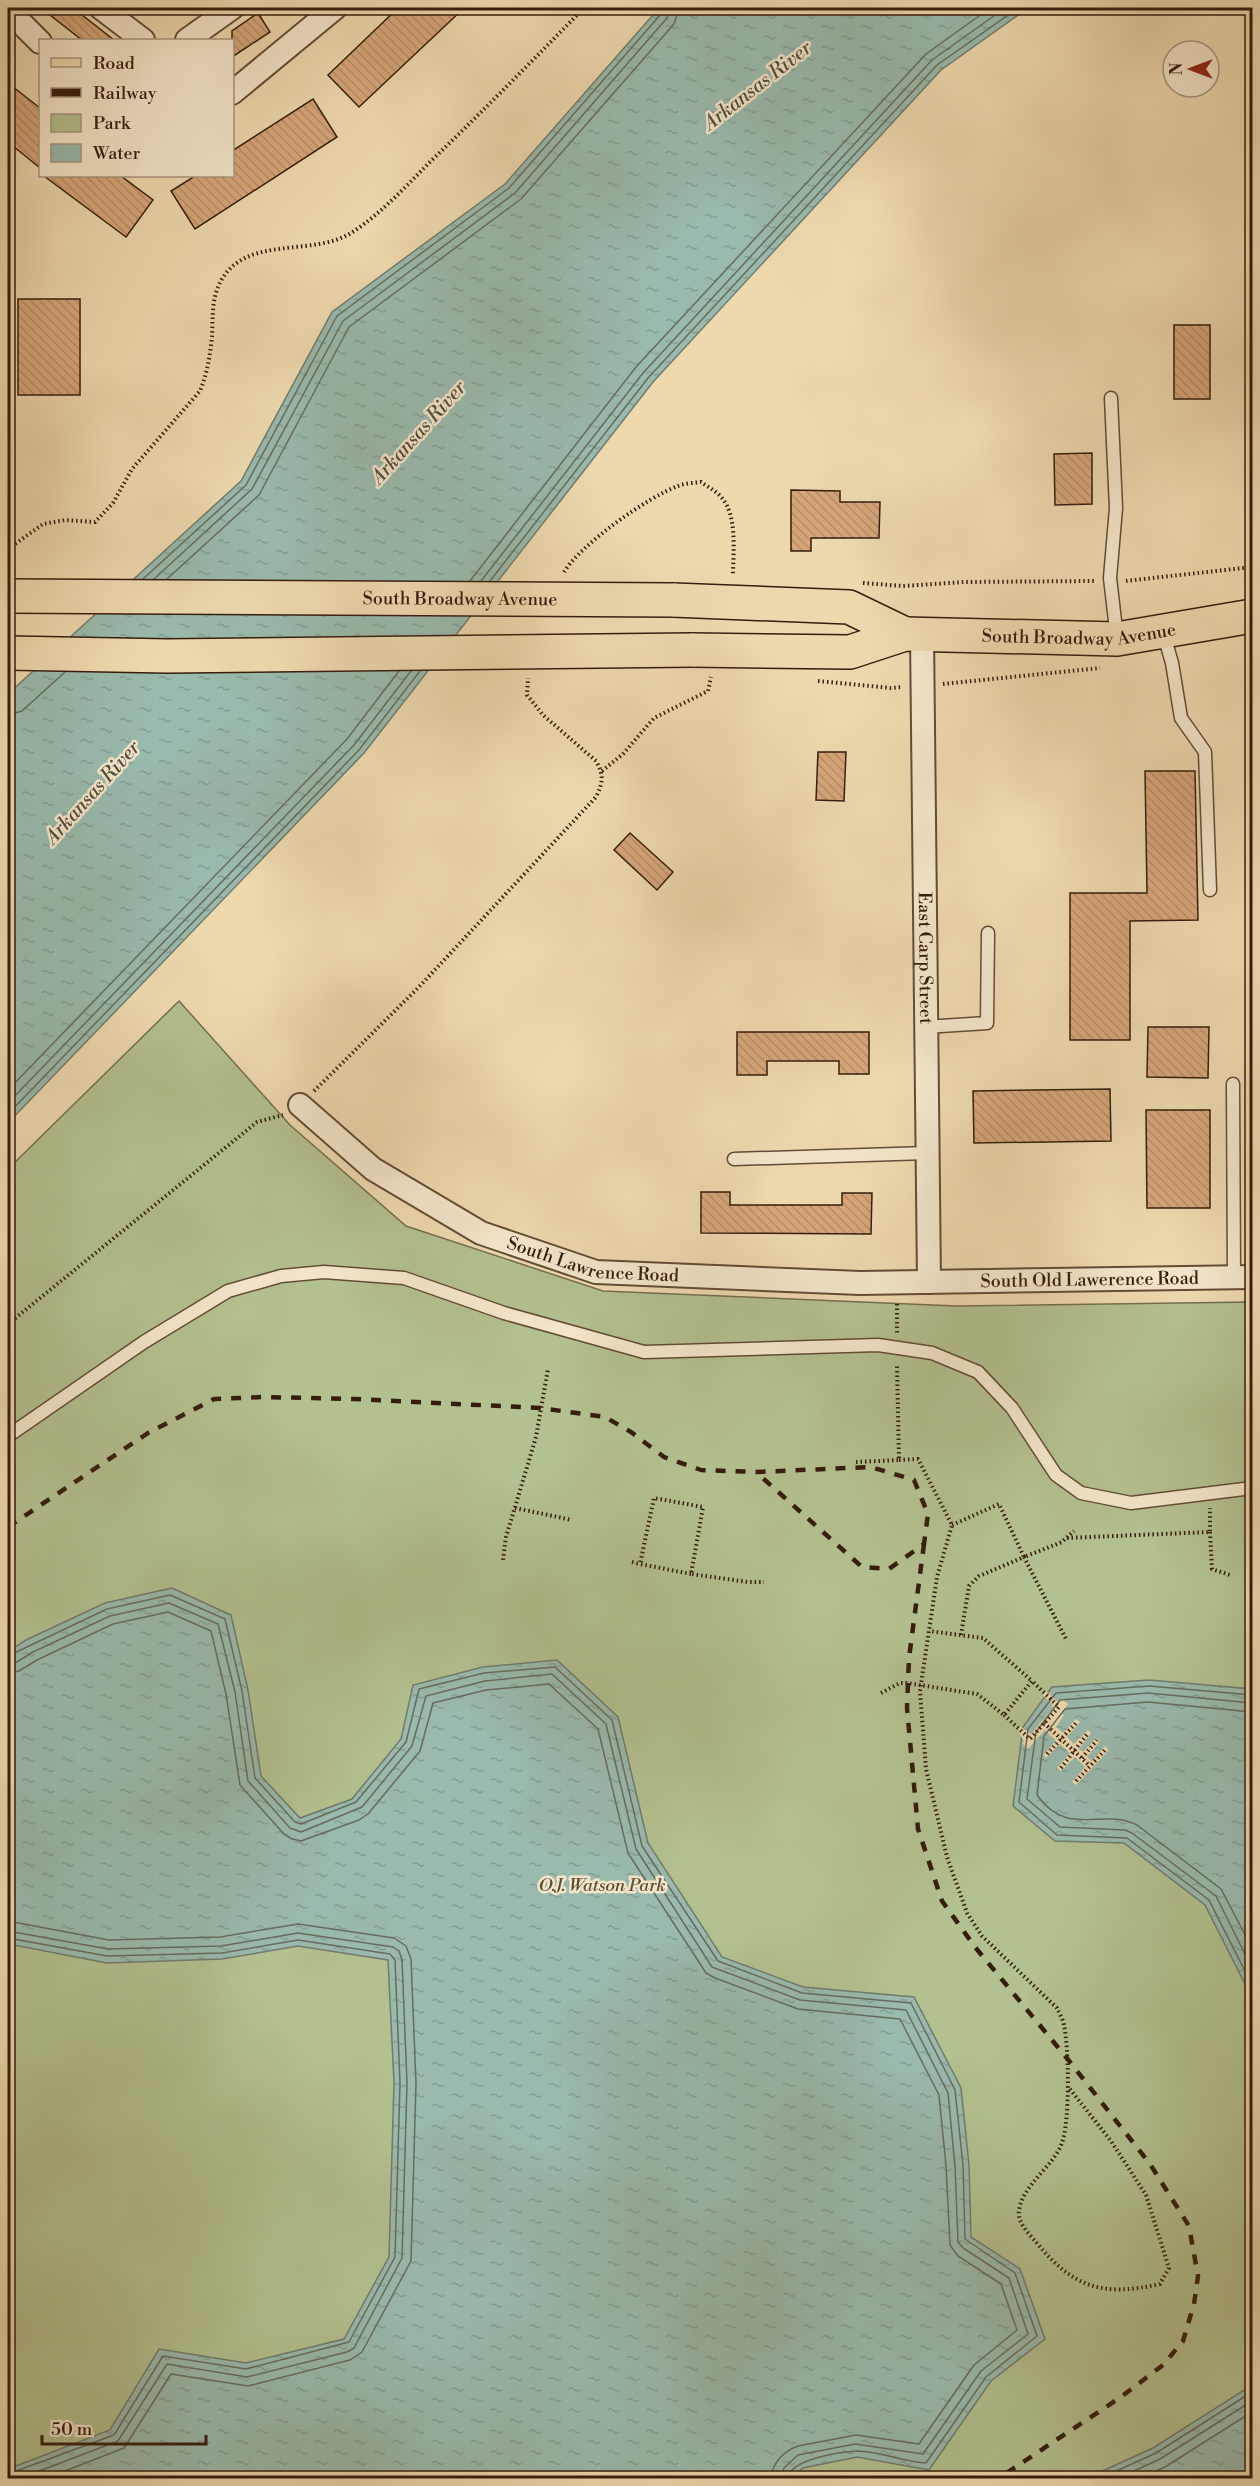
<svg xmlns="http://www.w3.org/2000/svg" width="1260" height="2486" font-family="'Libre Bodoni',serif">
  <style>
    .park { fill: #b3c08f; stroke: #746e4e; stroke-width: 1.5 }
    .water { fill: url(#water-ripples); stroke: #717b6d; stroke-width: 1.5 }
    .pier { fill: #eed9af }
    .lines { fill: none; stroke-linecap: round; stroke-linejoin: round }
    .shore { stroke: #676c5d; stroke-width: 1.5 }
    .building { fill: url(#building-back-hatch); stroke: #351d0d; stroke-width: 1.5 }
    .service-casing { stroke: #634c36; stroke-width: 15 }
    .minor-casing { stroke: #634c36; stroke-width: 26 }
    .primary-casing { stroke: #351d0d; stroke-width: 36 }
    .path { stroke: #351d0d; stroke-width: 4; stroke-dasharray: 1.5 3; stroke-linecap: butt }
    .service { stroke: #f4e6cb; stroke-width: 12 }
    .minor { stroke: #f4e6cb; stroke-width: 22 }
    .primary { stroke: #eed9af; stroke-width: 33 }
    .rail { stroke: #351d0d; stroke-width: 4.5; stroke-dasharray: 10 10; stroke-linecap: butt }
    .primary-bridge-casing { stroke: #351d0d; stroke-width: 36; stroke-linecap: butt }
    .primary-bridge { stroke: #eed9af; stroke-width: 33 }
    .labels { text-anchor: middle; stroke-width: 5; stroke-linejoin: round; paint-order: stroke }
    .street-label { font-size: 18px; fill: #351d0d; stroke: #f4e6cb }
    .park-label { font-size: 18px; font-style: italic; fill: #5b4e34; stroke: #f4e6cb }
    .water-label { font-size: 20px; font-style: italic; fill: #534c3d; stroke: #f4e6cb }
  </style>
  <defs>
    <pattern id="water-ripples" width="26" height="14" patternUnits="userSpaceOnUse" patternTransform="scale(1.5)"><rect width="26" height="14" fill="#99baad"/><path d="M2 4q2-2 4 0t4 0M15 11q2-2 4 0t4 0" fill="none" stroke="#849f94"/></pattern>
    <pattern id="building-back-hatch" width="6" height="6" patternUnits="userSpaceOnUse" patternTransform="scale(1.5)"><rect width="6" height="6" fill="#d6a67a"/><path d="M-1 5l2 2M0 0l6 6M5-1l2 2" fill="none" stroke="#b88e68"/></pattern>
  </defs>
  <rect width="100%" height="100%" fill="#eed9af"/>
  <filter id="stains"><feTurbulence type="fractalNoise" baseFrequency=".00333" numOctaves="4"/><feColorMatrix values="0 0 0 0 .2 0 0 0 0 .09 0 0 0 0 .02 0 0 0 .5 -.17"/></filter>
  <radialGradient id="worn" r=".72"><stop offset=".6" stop-color="#630" stop-opacity="0"/><stop offset="1" stop-color="#630" stop-opacity=".3"/></radialGradient>
  <polygon class="park" points="179,1001 290,1125 406,1226 603,1291 956,1306 1252,1302 1252,2478 8,2478 8,1169"/>
  <g class="water">
    <polygon points="659,8 1028,8 941,70 653,382 364,753 8,1123 8,694 241,481 332,312 505,184"/>
    <polygon points="172,1588 231,1615 248,1690 261,1776 300,1818 352,1799 401,1739 413,1685 483,1667 557,1660 618,1717 648,1843 722,1957 803,1987 914,1997 961,2088 969,2165 971,2237 1020,2269 1045,2339 991,2381 929,2470 857,2457 803,2468 792,2478 8,2478 8,2469 110,2430 159,2349 246,2363 344,2339 389,2257 394,2083 388,1960 298,1946 222,1959 107,1963 8,1944 8,1652 26,1640 105,1603"/>
    <polygon points="1149,1680 1252,1689 1252,1998 1205,1905 1124,1843 1055,1841 1013,1806 1023,1727 1052,1687"/>
    <polygon points="1252,2385 1252,2478 1087,2478 1153,2448"/>
  </g>
  <polygon class="pier" points="1046,1691 1057,1701 1060,1702 1062,1699 1068,1704 1062,1713 1064,1715 1056,1727 1063,1733 1076,1719 1080,1722 1067,1737 1074,1744 1088,1730 1091,1733 1079,1749 1083,1752 1096,1738 1100,1741 1087,1757 1092,1761 1105,1746 1109,1750 1076,1785 1072,1782 1085,1767 1075,1757 1061,1771 1057,1768 1070,1753 1060,1744 1046,1758 1043,1755 1056,1741 1045,1730 1028,1749 1022,1743 1024,1741 1019,1733 1020,1726 1031,1734 1053,1708 1052,1704 1043,1695"/>
  <g class="lines">
    <g class="shore">
      <polyline points="143,579 246,485 337,316 509,188 661,14 662,8"/>
      <polyline points="154,579 252,489 343,321 515,193 667,18 670,8"/>
      <polyline points="167,579 259,495 349,327 521,199 674,24 679,8"/>
      <polyline points="470,581 636,367 926,54 990,8"/>
      <polyline points="481,581 643,373 932,60 1005,8"/>
      <polyline points="490,581 648,378 937,65 1018,8"/>
      <polyline points="8,715 22,711 65,672"/>
      <polyline points="8,1090 347,739 399,671"/>
      <polyline points="8,1103 354,745 411,671"/>
      <polyline points="8,1114 359,750 420,671"/>
      <path d="M8,1656L107,1609L170,1595L225,1619L242,1691L255,1778L295,1822L301,1824L356,1802L406,1742L419,1689L484,1673L555,1667L612,1720L642,1846L718,1961L802,1993L911,2003L955,2090L963,2165L965,2239L1015,2273L1037,2336L986,2377L926,2463C903,2462 880,2451 857,2451C841,2452 790,2459 788,2478"/>
      <polyline points="8,1664 15,1663 33,1652 110,1616 169,1603 218,1624 235,1692 248,1781 290,1828 301,1832 362,1807 412,1746 426,1696 485,1681 552,1674 606,1724 636,1849 712,1967 800,2000 906,2010 948,2093 955,2166 958,2242 963,2248 1009,2278 1028,2334 981,2371 923,2454 855,2444 798,2455 784,2468 781,2478"/>
      <path d="M8,1673L19,1671L37,1660L113,1624L168,1612L211,1631L226,1694L240,1785L284,1834L292,1839L301,1841L359,1820L368,1814L420,1751L433,1703L486,1690L549,1684L598,1729L628,1853L706,1973L715,1978L798,2009L900,2019L939,2095L946,2166L950,2245L958,2256L1001,2284L1017,2330L974,2365L919,2444L856,2435L798,2446C784,2451 772,2463 771,2478"/>
      <polyline points="1252,1695 1149,1686 1056,1693 1028,1729 1019,1802 1057,1835 1127,1838 1209,1900 1252,1985"/>
      <polyline points="1252,1703 1148,1693 1060,1700 1036,1732 1027,1799 1060,1827 1125,1830 1132,1833 1216,1896 1252,1968"/>
      <path d="M1252,1712L1148,1702L1065,1709L1044,1736L1037,1795C1068,1839 1103,1807 1137,1825L1221,1889L1252,1948"/>
      <polyline points="8,1921 109,1940 220,1937 298,1924 394,1938 406,1946 411,1959 416,2083 411,2261 362,2352 350,2360 248,2386 171,2374 124,2448 47,2478"/>
      <polyline points="8,1931 108,1949 221,1946 298,1933 393,1947 399,1951 402,1960 407,2083 402,2258 354,2348 347,2352 247,2377 167,2364 118,2441 21,2478"/>
      <polyline points="8,1938 107,1956 222,1953 298,1940 390,1954 395,1960 400,2083 395,2257 349,2342 246,2369 163,2356 114,2435 8,2474"/>
      <polyline points="1101,2478 1156,2453 1252,2392"/>
      <polyline points="1119,2478 1160,2459 1252,2401"/>
      <polyline points="1140,2478 1165,2467 1252,2412"/>
    </g>
  </g>
  <g class="building">
    <polygon points="41,8 73,8 114,40 82,40"/>
    <polygon points="398,8 464,8 359,107 328,75"/>
    <polygon points="258,13 270,32 232,57 232,31"/>
    <polygon points="8,83 40,108 40,168 8,142"/>
    <polygon points="313,99 337,137 195,229 171,191 195,176 232,176 232,151"/>
    <polygon points="44,176 121,176 153,200 126,237"/>
    <rect x="18" y="299" width="62" height="96"/>
    <rect x="1174" y="325" width="36" height="74"/>
    <polygon points="1092,453 1092,504 1055,505 1054,454"/>
    <polygon points="791,490 840,491 840,502 880,502 879,538 811,538 811,551 791,551"/>
    <polygon points="818,752 846,752 844,801 816,800"/>
    <polygon points="1145,771 1195,771 1198,920 1130,921 1130,1040 1070,1040 1070,893 1147,893"/>
    <polygon points="630,833 673,872 657,890 614,850"/>
    <polygon points="1148,1027 1209,1027 1208,1078 1147,1077"/>
    <polygon points="737,1032 869,1032 869,1074 839,1074 839,1061 767,1061 767,1075 737,1075"/>
    <polygon points="1110,1089 1111,1141 974,1143 973,1091"/>
    <polygon points="1146,1110 1210,1110 1210,1208 1147,1208"/>
    <polygon points="701,1192 730,1192 730,1205 842,1205 842,1193 872,1193 871,1234 701,1233"/>
  </g>
  <g class="lines">
    <g class="service-casing">
      <g id="service">
        <polyline points="1111,398 1116,508 1110,578 1117,638"/>
        <polyline points="1163,632 1172,663 1181,718 1205,752 1210,890"/>
        <polyline points="925,1027 987,1023 988,933"/>
        <polyline points="1233,1084 1234,1277"/>
        <polyline points="734,1159 927,1153"/>
        <polyline points="8,1436 144,1342 228,1291 281,1276 324,1272 404,1278 504,1313 644,1352 878,1345 932,1353 978,1372 1012,1408 1056,1475 1081,1493 1131,1503 1252,1488"/>
      </g>
    </g>
    <g class="minor-casing">
      <g id="minor">
        <polyline points="101,8 143,40"/>
        <polyline points="8,10 40,42"/>
        <polyline points="187,40 232,8"/>
        <polyline points="232,93 335,8"/>
        <path id="s1" d="M922,634L929,1282"/>
        <path id="s2" d="M300,1105L373,1169L481,1233L596,1272L860,1283L1252,1277"/>
      </g>
    </g>
    <g class="primary-casing">
      <g id="primary">
        <polyline points="673,600 849,607 905,634"/>
        <path id="s3" d="M692,650L850,652L905,634L1117,639L1252,616"/>
      </g>
    </g>
    <g class="path">
      <path d="M8,549L43,524L65,520L95,522L113,503L132,469L200,391C207,374 210,356 212,337C213,318 211,297 222,279C249,235 312,257 351,233C381,214 407,185 432,160C484,110 534,59 584,8"/>
      <path d="M564,572C581,544 648,497 678,486C685,483 694,483 701,482C708,487 716,491 721,497C738,515 733,553 733,576"/>
      <polyline points="1126,581 1252,567"/>
      <polyline points="863,583 903,586 965,582 1095,581"/>
      <polyline points="818,681 891,688 903,687"/>
      <polyline points="943,684 1100,668"/>
      <polyline points="602,771 623,754 654,718 708,691 711,677"/>
      <path d="M314,1091L418,988L596,797C603,783 604,775 596,761L543,715L527,695L528,678"/>
      <polyline points="897,1304 897,1333"/>
      <polyline points="8,1324 257,1122 283,1115"/>
      <path d="M899,1460L918,1459L952,1525L937,1577L920,1691L926,1769L947,1857L967,1913L982,1936L1057,2008C1059,2013 1063,2019 1064,2025C1069,2048 1070,2121 1062,2143C1054,2166 1022,2185 1019,2211C1017,2222 1029,2234 1036,2242C1073,2288 1103,2297 1160,2284L1169,2268L1146,2195L1111,2141L1069,2088"/>
      <polyline points="856,1462 899,1460 897,1364"/>
      <polyline points="515,1508 572,1520"/>
      <polyline points="952,1525 999,1504 1024,1557 1062,1542 1074,1531"/>
      <polyline points="1210,1532 1212,1569 1230,1575"/>
      <polyline points="1067,1538 1210,1532 1210,1508"/>
      <polyline points="503,1560 506,1537 536,1437 548,1369"/>
      <polyline points="632,1562 640,1564"/>
      <polyline points="691,1574 640,1564 654,1498 703,1507 691,1574 748,1582 764,1582"/>
      <polyline points="961,1635 969,1586 979,1576 1024,1557 1067,1641"/>
      <polyline points="881,1693 900,1683 907,1683 977,1694 1004,1715 1032,1681 983,1638 929,1631"/>
      <polyline points="1004,1715 1030,1739 1059,1707 1032,1681"/>
      <polyline points="1044,1723 1090,1766"/>
      <polyline points="1047,1754 1077,1722"/>
      <polyline points="1082,1758 1097,1740"/>
      <polyline points="1061,1768 1088,1733"/>
      <polyline points="1076,1781 1106,1749"/>
    </g>
    <use href="#service" class="service"/>
    <use href="#minor" class="minor"/>
    <use href="#primary" class="primary"/>
    <g class="rail">
      <polyline points="8,1527 148,1433 214,1399 264,1397 355,1399 540,1408 605,1417 631,1432 664,1457 701,1470 756,1472 871,1467 914,1480 928,1514 924,1544 889,1569 862,1567 756,1472"/>
      <polyline points="924,1544 909,1658 907,1708 918,1829 942,1901 975,1947 1066,2057 1150,2164 1189,2226 1198,2276 1194,2304 1183,2341 1163,2365 1121,2397 999,2478"/>
    </g>
    <g class="primary-bridge-casing">
      <g id="primary-bridge">
        <path id="s4" d="M8,596L673,600"/>
        <polyline points="8,653 168,656 692,650"/>
      </g>
    </g>
    <use href="#primary-bridge" class="primary-bridge"/>
  </g>
  <g class="labels">
    <g class="street-label">
      <text dy="6" stroke="none"><textPath href="#s4" startOffset="452">South Broadway Avenue</textPath></text>
      <text dy="6" stroke="none"><textPath href="#s3" startOffset="390">South Broadway Avenue</textPath></text>
      <text dy="6" stroke="none"><textPath href="#s1" startOffset="324">East Carp Street</textPath></text>
      <text dy="6" stroke="none"><textPath href="#s2" startOffset="339">South Lawrence Road</textPath></text>
      <text dy="6" stroke="none"><textPath href="#s2" startOffset="838">South Old Lawerence Road</textPath></text>
    </g>
    <g class="park-label">
      <text x="602" y="1891">O.J. Watson Park</text>
    </g>
    <g class="water-label">
      <text transform="translate(757 85) rotate(-38)" y="7">Arkansas River</text>
      <text transform="translate(418 432) rotate(-48)" y="7">Arkansas River</text>
      <text transform="translate(92 792) rotate(-48)" y="7">Arkansas River</text>
    </g>
  </g>
  <rect width="1260" height="2486" fill="none" stroke="#eed9af" stroke-width="30"/>
  <rect x="9" y="9" width="1242" height="2468" fill="none" stroke="#351d0d" stroke-width="3"/>
  <rect x="15" y="15" width="1230" height="2456" fill="none" stroke="#351d0d" stroke-width="1.5"/>
  <rect x="39" y="39" width="195" height="138" fill="#f4e6cb" stroke="#a8967f" stroke-width="1.5"/>
  <rect x="51" y="58" width="30" height="9" fill="#eed9af" stroke="#a8967f" stroke-width="1.5"/>
  <text x="93" y="69" font-size="18" fill="#351d0d">Road</text>
  <rect x="51" y="88" width="30" height="9" fill="#351d0d" stroke="#a8967f" stroke-width="1.5"/>
  <text x="93" y="99" font-size="18" fill="#351d0d">Railway</text>
  <rect x="51" y="114" width="30" height="18" fill="#b3c08f" stroke="#a8967f" stroke-width="1.5"/>
  <text x="93" y="129" font-size="18" fill="#351d0d">Park</text>
  <rect x="51" y="144" width="30" height="18" fill="url(#water-ripples)" stroke="#a8967f" stroke-width="1.5"/>
  <text x="93" y="159" font-size="18" fill="#351d0d">Water</text>
  <g transform="translate(1191 69) rotate(270)"><circle r="28" fill="#f4e6cb" stroke="#a8967f" stroke-width="1.5"/>
  <path d="M0-4.5L10 22L0 15L-10 22Z" fill="#8f2418"/>
  <text y="-9" font-size="16" font-weight="bold" text-anchor="middle" fill="#351d0d">N</text>
  </g>
  <path d="M42 2435v9h164v-9" fill="none" stroke="#351d0d" stroke-width="3"/>
  <text x="51" y="2435" font-size="18" fill="#351d0d" stroke="#f4e6cb" stroke-width="4.5" paint-order="stroke">50 m</text>
  <rect width="100%" height="100%" filter="url(#stains)"/>
  <rect width="100%" height="100%" fill="url(#worn)"/>
</svg>
